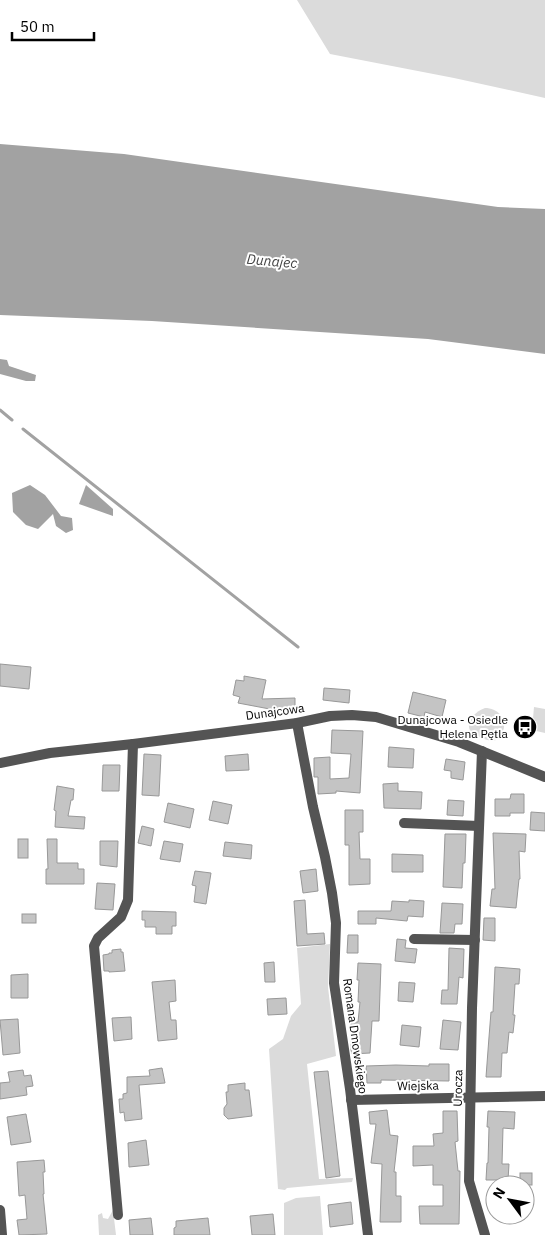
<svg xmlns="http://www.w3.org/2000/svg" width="545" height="1235" font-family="'IBM Plex Sans',sans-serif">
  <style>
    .green { fill: #dbdbdb }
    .water { fill: #a2a2a2 }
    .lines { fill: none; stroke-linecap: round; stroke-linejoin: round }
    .stream { stroke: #a2a2a2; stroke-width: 3 }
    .building { fill: #c4c4c4; stroke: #989898 }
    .street { stroke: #545454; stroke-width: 10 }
    .labels { text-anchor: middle; stroke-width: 4; stroke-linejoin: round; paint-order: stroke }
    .street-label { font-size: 12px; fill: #000; stroke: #fff }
    .poi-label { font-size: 12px; fill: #000; stroke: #fff; text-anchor: end }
    .water-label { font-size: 14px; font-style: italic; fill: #434343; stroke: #fff }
  </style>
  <rect width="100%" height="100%" fill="#fff"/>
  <g class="green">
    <polygon points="297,0 545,0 545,98 454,78 330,54"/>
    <polygon points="534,707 545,709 545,733 532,730"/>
    <path d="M485,708C497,708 508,718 503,731C502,733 499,738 496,740C491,743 474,736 471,732C464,722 476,711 485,708Z"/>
    <polygon points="330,944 328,987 336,1056 307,1064 319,1179 353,1178 352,1182 287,1188 285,1190 278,1189 269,1049 283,1039 291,1016 301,1004 297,948"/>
    <polygon points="320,1196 323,1235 284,1235 284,1203 296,1198"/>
    <polygon points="113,1210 116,1235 99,1235 98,1215 102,1213 103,1218 108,1219"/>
  </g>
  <g class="water">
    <polygon points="0,144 124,154 498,207 545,209 545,354 428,339 152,321 0,315"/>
    <polygon points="0,359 7,360 9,366 36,375 35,381 26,381 0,374"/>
    <polygon points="30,485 45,495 61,516 72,518 73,530 66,533 56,526 53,514 38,529 26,525 13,512 12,493"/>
    <polygon points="86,485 113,509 113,516 79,504"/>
  </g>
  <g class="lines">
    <g class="stream">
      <polyline points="0,410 12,420"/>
      <polyline points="23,429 298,647"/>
    </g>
  </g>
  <g class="building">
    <polygon points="0,664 31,667 29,689 0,686"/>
    <polygon points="244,676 266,680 262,699 295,698 295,714 275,714 275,710 238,703 240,697 233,695 236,680 244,681"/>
    <polygon points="324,688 350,690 349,703 323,700"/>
    <polygon points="413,692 446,700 442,717 425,712 424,717 408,713"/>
    <polygon points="332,730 363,731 360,793 336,791 336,793 318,794 318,777 314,777 314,758 330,757 330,779 349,778 351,754 331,753"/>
    <polygon points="389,747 414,749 413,768 388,767"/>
    <polygon points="144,754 161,755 159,796 142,795"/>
    <polygon points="248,754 249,770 226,771 225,756"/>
    <polygon points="446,759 465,762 463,780 451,778 451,771 444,770"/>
    <polygon points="103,765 120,765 119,791 102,791"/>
    <polygon points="398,783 398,791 422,792 421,809 384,808 383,784"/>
    <polygon points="57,786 74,789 73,800 71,800 68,816 85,817 84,829 55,827 56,811 54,810"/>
    <polygon points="511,794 524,794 524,813 510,813 510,816 495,816 495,799 510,799"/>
    <polygon points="448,800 464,801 463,816 447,815"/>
    <polygon points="213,801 232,805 228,824 209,820"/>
    <polygon points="168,803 194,809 190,828 164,822"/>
    <polygon points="345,810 363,810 363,832 359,832 360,859 370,859 370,884 349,885 349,845 345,845"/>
    <polygon points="531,812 545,813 545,831 530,830"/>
    <polygon points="142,826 154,829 151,846 138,843"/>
    <polygon points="493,833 526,834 525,852 519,851 520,879 519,879 516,908 490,906 492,889 495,889"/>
    <polygon points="445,834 466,834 465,863 463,863 462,888 443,887"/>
    <rect x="18" y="839" width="10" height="19"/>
    <polygon points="47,839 57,839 57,863 78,863 78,869 84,869 84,884 46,884 46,869 48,869"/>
    <polygon points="100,841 118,841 117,867 100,865"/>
    <polygon points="164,841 183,844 180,862 160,859"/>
    <polygon points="225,842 252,845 251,859 223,856"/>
    <polygon points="392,854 423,855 423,872 392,872"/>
    <polygon points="316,869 318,891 303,893 300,871"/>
    <polygon points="195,871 211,873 206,904 194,902 196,886 192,885"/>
    <polygon points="97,883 115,884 113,910 95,909"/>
    <polygon points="305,900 307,934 324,933 325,944 297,946 294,901"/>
    <polygon points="409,900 424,901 423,917 408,916 407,921 376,918 376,924 358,924 358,911 391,911 392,901 409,902"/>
    <polygon points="442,903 463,904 462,924 455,924 454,933 440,933"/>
    <polygon points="142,911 176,912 176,926 172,926 172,934 156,934 156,927 145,927 145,920 142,920"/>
    <rect x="22" y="914" width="14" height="9"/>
    <polygon points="484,918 495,918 495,941 483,940"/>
    <polygon points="348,935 358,935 358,953 347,953"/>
    <polygon points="397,939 406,940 405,948 417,949 415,963 395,961"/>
    <polygon points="449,948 464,949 463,978 459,977 457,1004 441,1004 442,990 448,990"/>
    <polygon points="121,949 121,952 123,952 125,971 109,972 109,971 104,971 103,955 109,954 109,953 112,953 112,950"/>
    <polygon points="274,962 275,982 265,982 264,963"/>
    <polygon points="358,963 381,964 379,1021 372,1021 370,1053 352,1054 351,1050 351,1022 358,1022 360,1002 358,1002 359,980 357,980"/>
    <polygon points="495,967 520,969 519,984 515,984 513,1015 515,1015 513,1033 509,1032 507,1053 502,1053 501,1077 486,1077 489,1037 491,1012 493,1012"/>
    <polygon points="28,974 28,998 11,998 11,975"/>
    <polygon points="175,980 176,1001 169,1002 171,1020 176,1020 177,1039 158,1041 152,982"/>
    <polygon points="399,982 415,983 413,1002 398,1001"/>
    <polygon points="286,998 287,1014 268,1015 267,999"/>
    <polygon points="131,1017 132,1039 114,1041 112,1018"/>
    <polygon points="18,1019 20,1053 3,1055 0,1020"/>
    <polygon points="443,1020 461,1022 458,1050 440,1049"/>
    <polygon points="402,1025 421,1027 419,1047 400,1045"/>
    <polygon points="429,1064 449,1064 449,1081 381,1080 381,1083 367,1083 366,1066 396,1065 429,1066"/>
    <polygon points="162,1068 165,1083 139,1085 142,1119 125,1121 124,1112 120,1113 119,1099 123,1099 123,1094 127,1093 127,1077 150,1076 149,1070"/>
    <polygon points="23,1070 24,1076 31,1075 33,1086 26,1087 27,1095 0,1099 0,1083 10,1082 8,1072"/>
    <polygon points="328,1071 340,1176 326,1178 314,1072"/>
    <polygon points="245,1083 245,1090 249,1090 252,1116 228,1119 224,1115 224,1108 227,1104 226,1092 228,1092 228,1085"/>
    <polygon points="387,1110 390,1135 398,1136 394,1172 396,1172 396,1196 401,1196 401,1222 380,1222 382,1164 371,1163 376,1124 370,1124 369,1112"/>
    <polygon points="443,1111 457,1111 458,1141 455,1142 458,1171 460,1171 459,1224 420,1224 419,1206 443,1206 443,1185 433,1185 433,1165 413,1166 413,1146 434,1146 433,1134 443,1133"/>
    <polygon points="488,1111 515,1112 514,1129 503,1128 502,1164 509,1164 508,1180 486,1180 487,1163 488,1163 489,1127 487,1127"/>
    <polygon points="26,1114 31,1142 11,1145 7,1117"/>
    <polygon points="146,1140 149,1165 129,1167 128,1143"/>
    <polygon points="44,1160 45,1172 43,1172 44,1194 43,1194 47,1234 19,1235 17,1220 27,1219 25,1195 19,1196 17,1162"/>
    <rect x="520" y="1173" width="12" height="12"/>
    <polygon points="351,1202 353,1224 330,1227 328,1205"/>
    <polygon points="273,1214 275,1235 252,1235 250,1216"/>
    <polygon points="151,1218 153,1235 130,1235 129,1220"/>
    <polygon points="208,1218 210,1235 174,1235 174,1228 176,1227 176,1221"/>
  </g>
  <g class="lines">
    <g class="street">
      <polyline points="297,723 313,807 325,857 332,893 336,923 334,983 350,1089 368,1235"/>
      <polyline points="482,751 472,1008 469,1181 485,1235"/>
      <polyline points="0,763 50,753 133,744 297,723 330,716 352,715 376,717 459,742 545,777"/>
      <polyline points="404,823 479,826"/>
      <polyline points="414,939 475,940"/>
      <polyline points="351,1100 545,1096"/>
      <polyline points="0,1210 2,1235"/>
      <polyline points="118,1215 94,946 98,938 121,917 128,900 133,744"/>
    </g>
  </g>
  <defs>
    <g id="bus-disc" transform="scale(1.25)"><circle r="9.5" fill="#000" stroke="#fff"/><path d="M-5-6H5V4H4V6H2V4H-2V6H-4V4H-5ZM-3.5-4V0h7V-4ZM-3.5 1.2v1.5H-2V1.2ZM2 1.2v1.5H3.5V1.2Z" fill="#fff"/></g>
  </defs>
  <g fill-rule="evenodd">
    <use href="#bus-disc" x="525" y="727"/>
  </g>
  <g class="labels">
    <g class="street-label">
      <text transform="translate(275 712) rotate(-8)" y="4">Dunajcowa</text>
      <text transform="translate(355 1036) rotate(82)" y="4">Romana Dmowskiego</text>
      <text transform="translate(418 1086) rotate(-1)" y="4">Wiejska</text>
      <text transform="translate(458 1088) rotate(-89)" y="4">Urocza</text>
    </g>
    <g class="poi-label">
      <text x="508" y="724">Dunajcowa - Osiedle<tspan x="508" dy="14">Helena Pętla</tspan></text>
    </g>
    <g class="water-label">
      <text transform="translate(272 261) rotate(5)" y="5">Dunajec</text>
    </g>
  </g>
  <g transform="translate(510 1200) rotate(302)"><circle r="24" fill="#ffffff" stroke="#999999"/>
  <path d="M0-4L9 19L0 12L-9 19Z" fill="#000000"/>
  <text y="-8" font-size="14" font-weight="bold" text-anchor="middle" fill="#000000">N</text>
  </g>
  <path d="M12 32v8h82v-8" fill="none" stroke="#000000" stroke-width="2.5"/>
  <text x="20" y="32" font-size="15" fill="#000000" stroke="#ffffff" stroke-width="4" paint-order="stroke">50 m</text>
</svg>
